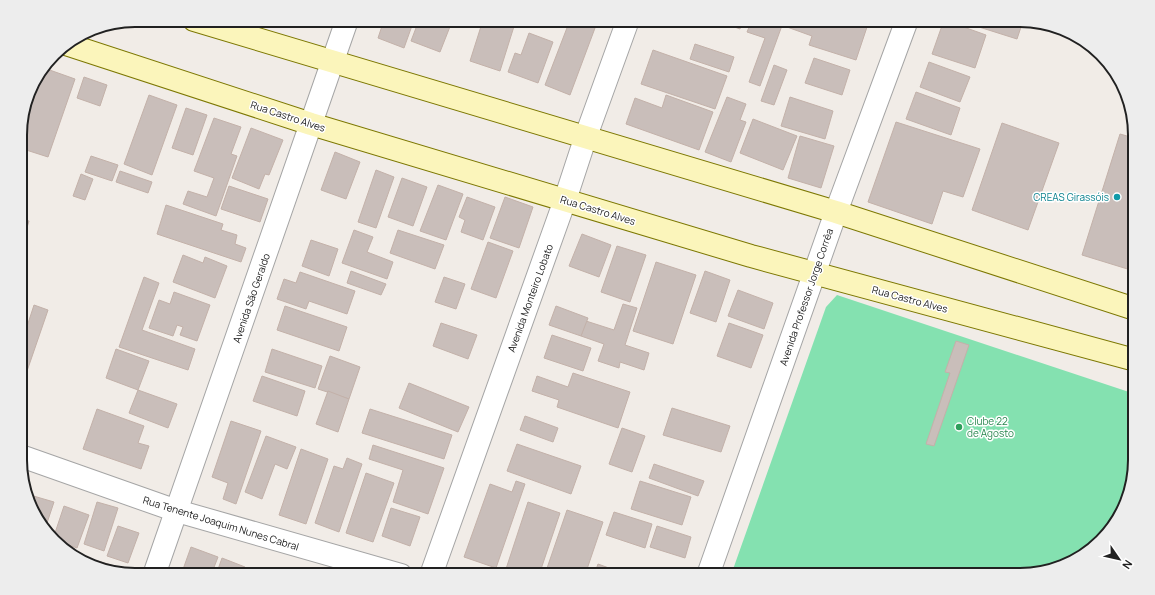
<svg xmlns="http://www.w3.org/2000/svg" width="1155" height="595" font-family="Manrope,sans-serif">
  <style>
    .pitch { fill: #84e1b0 }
    .building { fill: #c9beba; stroke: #c3b1a9 }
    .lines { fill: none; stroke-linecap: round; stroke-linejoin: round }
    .street-casing { stroke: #a5a5a5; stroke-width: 24 }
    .secondary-casing { stroke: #7d7803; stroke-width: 24 }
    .street { stroke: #fff; stroke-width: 22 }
    .secondary { stroke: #fbf5bb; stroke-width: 22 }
    .culture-dot { fill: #0f9aa8; stroke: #fff; stroke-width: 1.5 }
    .leisure-dot { fill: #2e9e5b; stroke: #fff; stroke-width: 1.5 }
    .labels { text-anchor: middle; stroke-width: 3; stroke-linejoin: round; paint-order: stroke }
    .street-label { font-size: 10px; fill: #212121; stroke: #fff }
    .culture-label { font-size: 10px; fill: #0d838f; stroke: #fff; text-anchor: end }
    .leisure-label { font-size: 10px; fill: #27864d; stroke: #fff; text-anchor: start }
    .rim { fill: none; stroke: #212121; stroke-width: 2 }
  </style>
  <rect width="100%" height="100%" fill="#f1ece7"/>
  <polygon class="pitch" points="837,295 1135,394 1135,460 1123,511 1084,556 1027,575 731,575 826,307"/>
  <g class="building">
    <polygon points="384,20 414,20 404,48 378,38"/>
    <polygon points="419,20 440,20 451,24 440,52 411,41"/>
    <polygon points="483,20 516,20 500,71 470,61"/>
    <polygon points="570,20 574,20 595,28 570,95 545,85"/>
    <polygon points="716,20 743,20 740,29"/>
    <polygon points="752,20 784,20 760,86 749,82 765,38 747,32"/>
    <polygon points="790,20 855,20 868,24 856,60 809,45 812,36 787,27"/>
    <polygon points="944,20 986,35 975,68 932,54"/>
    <polygon points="961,20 1018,20 1023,21 1017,39 960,21"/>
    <polygon points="529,33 553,42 538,83 508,72 515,53 521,55"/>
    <polygon points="695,44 734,57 729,72 690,59"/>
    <polygon points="653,50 727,76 715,109 641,84"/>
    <polygon points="814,58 850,70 842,95 805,83"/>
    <polygon points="929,62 970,77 960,102 920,87"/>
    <polygon points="774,65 787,70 774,105 761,101"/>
    <polygon points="44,68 75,79 48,157 20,148 20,127 25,110 36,79"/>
    <polygon points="84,77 107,85 100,106 77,98"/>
    <polygon points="916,92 960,108 951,135 906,119"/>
    <polygon points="149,95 177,105 152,175 124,164"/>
    <polygon points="666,95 713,112 699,150 626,124 635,98 662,108"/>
    <polygon points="727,97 746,104 740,120 746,122 731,162 705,152"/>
    <polygon points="790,97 833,111 825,139 781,126"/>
    <polygon points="186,108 207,115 193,155 172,148"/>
    <polygon points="214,118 241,127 231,154 237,156 216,216 183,204 188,191 207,197 214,178 194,171"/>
    <polygon points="753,119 797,136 783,170 740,153"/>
    <polygon points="896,122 980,149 963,197 943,191 932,224 868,202"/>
    <polygon points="1002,123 1059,143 1028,230 972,210"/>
    <polygon points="251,128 283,140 269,175 265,174 259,189 232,178"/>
    <polygon points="1120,134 1134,138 1134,271 1082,255"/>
    <polygon points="800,136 834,146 821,188 788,178"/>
    <polygon points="335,152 360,162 346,199 321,190"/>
    <polygon points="91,156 118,165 112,181 85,172"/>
    <polygon points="376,170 394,177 376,228 358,222"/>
    <polygon points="120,171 152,182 148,193 116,182"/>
    <polygon points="81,174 93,179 85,200 73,196"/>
    <polygon points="402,178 427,187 413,226 388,217"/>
    <polygon points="438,185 463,194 446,240 420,231"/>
    <polygon points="229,186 268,199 260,222 221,209"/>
    <polygon points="467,197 495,207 483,240 461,232 465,220 459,217"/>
    <polygon points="505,197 533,207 519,248 490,238"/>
    <polygon points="166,205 223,224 221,230 237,235 235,244 246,248 241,262 157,234"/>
    <polygon points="20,218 29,221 25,234 20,232"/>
    <polygon points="354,230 373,237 367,252 393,262 387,279 342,263"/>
    <polygon points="398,230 444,245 435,269 390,253"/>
    <polygon points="582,234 611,245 599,277 569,266"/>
    <polygon points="311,240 338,249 329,276 302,266"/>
    <polygon points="488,242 513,251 496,298 471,289"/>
    <polygon points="617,246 646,255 630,302 601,292"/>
    <polygon points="183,255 203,263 205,257 227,266 215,298 173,282"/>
    <polygon points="656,262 696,275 673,344 633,331"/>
    <polygon points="351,271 386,284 381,295 347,283"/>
    <polygon points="705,271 730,280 716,322 690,313"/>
    <polygon points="300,272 355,291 347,314 309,301 306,309 277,299 284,279 296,283"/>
    <polygon points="144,277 159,283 142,330 195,349 188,370 119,347"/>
    <polygon points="444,277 465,284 456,309 435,302"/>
    <polygon points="738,290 773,303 764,329 728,316"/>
    <polygon points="174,292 210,305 197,341 180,335 183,327 177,325 173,336 149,328 159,300 170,304"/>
    <polygon points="623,304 637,308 625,345 649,353 644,370 620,362 619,368 598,361 604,344 581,336 586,321 614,330"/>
    <polygon points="34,305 48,310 26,374 21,372 21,345"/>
    <polygon points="285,306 347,327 339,351 277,330"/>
    <polygon points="556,306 588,318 581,336 549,325"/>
    <polygon points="441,323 477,335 468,359 433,346"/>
    <polygon points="729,323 763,335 751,368 717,356"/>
    <polygon points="552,335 591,348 583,371 544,358"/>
    <polygon points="956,341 969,345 934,446 926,444 950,373 945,372"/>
    <polygon points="116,349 149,361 138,390 106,378"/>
    <polygon points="272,349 322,366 315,388 265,372"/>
    <polygon points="330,356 360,367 349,399 318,389"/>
    <polygon points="573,373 630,392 618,428 557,407 559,400 532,391 537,376 568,387"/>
    <polygon points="262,376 305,391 297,416 253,401"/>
    <polygon points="409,383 469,407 458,432 399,408"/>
    <polygon points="138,390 177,404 168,428 129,413"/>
    <polygon points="328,391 349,399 338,432 316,424"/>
    <polygon points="672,408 730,426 721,452 663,435"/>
    <polygon points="97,409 144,426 138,443 149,446 141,469 83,449"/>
    <polygon points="370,409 452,435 444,459 362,433"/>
    <polygon points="525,416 558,428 553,442 520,430"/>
    <polygon points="231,421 261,431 236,504 223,499 228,483 212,477"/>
    <polygon points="622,428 645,436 632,472 609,464"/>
    <polygon points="266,436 296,447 287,469 275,464 262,499 245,492"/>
    <polygon points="517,444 581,466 571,494 507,471"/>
    <polygon points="373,445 444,468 428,514 393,502 403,470 369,459"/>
    <polygon points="301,449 328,459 306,524 279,515"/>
    <polygon points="347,458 362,464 339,532 315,523 334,466 343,469"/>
    <polygon points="654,464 704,481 698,496 649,478"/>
    <polygon points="366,473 394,483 373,542 346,533"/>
    <polygon points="516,481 525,484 496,568 464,557 490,484 512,492"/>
    <polygon points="640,481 691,497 682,525 631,509"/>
    <polygon points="30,495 54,502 45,529 51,531 50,533 40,524 29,497"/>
    <polygon points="97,502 118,508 104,551 84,544"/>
    <polygon points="528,502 560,513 539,575 513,575 505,572"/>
    <polygon points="64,506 89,515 77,548 63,543 62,544 54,536"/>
    <polygon points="391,508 420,517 410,546 382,536"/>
    <polygon points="567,510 603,522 585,575 548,575 545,574"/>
    <polygon points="614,512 652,524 645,548 606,535"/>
    <polygon points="118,526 139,533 128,563 107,556"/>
    <polygon points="657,526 691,537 685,558 650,547"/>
    <polygon points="191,547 218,557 211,575 181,575"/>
    <polygon points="74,554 118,567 117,571 84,563"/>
    <polygon points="222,558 245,567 243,575 216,575"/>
    <polygon points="598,564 628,575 594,575"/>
    <polygon points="640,569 657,575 638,575"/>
  </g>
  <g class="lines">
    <g class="street-casing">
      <g id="street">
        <polyline points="21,456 177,511 401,575"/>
        <polyline points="154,575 347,20"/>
        <polyline points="431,575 565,200 586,136 628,20"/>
        <polyline points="708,575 836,212 907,20"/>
      </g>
    </g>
    <g class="secondary-casing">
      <g id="secondary">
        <polyline points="194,20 836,212 1135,309"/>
        <polyline points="66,44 311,124 751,256 1135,360"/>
      </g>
    </g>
    <use href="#street" class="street"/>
    <use href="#secondary" class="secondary"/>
  </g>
  <circle class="culture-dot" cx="1117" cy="197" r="4"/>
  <circle class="leisure-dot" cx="959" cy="427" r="4"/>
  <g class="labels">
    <g class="street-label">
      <text transform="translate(288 116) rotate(18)" y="4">Rua Castro Alves</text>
      <text transform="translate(598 210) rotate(17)" y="4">Rua Castro Alves</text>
      <text transform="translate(806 297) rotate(-71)" y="4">Avenida Professor Jorge Corrêa</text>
      <text transform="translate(251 298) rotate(-71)" y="4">Avenida São Geraldo</text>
      <text transform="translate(530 298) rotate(-70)" y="4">Avenida Monteiro Lobato</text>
      <text transform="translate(910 299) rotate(15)" y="4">Rua Castro Alves</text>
      <text transform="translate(221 523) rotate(17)" y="4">Rua Tenente Joaquim Nunes Cabral</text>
    </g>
    <g class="culture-label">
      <text x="1109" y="201">CREAS Girassóis</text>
    </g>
    <g class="leisure-label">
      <text x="967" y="425">Clube 22<tspan x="967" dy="12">de Agosto</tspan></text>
    </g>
  </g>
  <path d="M0 0H1155V595H0ZM135 27H1020A108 108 0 0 1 1128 135V460A108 108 0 0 1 1020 568H135A108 108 0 0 1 27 460V135A108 108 0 0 1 135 27Z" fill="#ededed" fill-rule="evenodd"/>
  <path class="rim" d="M135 27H1020A108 108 0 0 1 1128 135V460A108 108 0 0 1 1020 568H135A108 108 0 0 1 27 460V135A108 108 0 0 1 135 27Z"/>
  <g transform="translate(1119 559) rotate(124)" stroke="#ffffff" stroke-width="3" paint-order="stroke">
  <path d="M0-3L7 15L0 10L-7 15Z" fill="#212121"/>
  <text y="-6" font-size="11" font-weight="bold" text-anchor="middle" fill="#212121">N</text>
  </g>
</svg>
